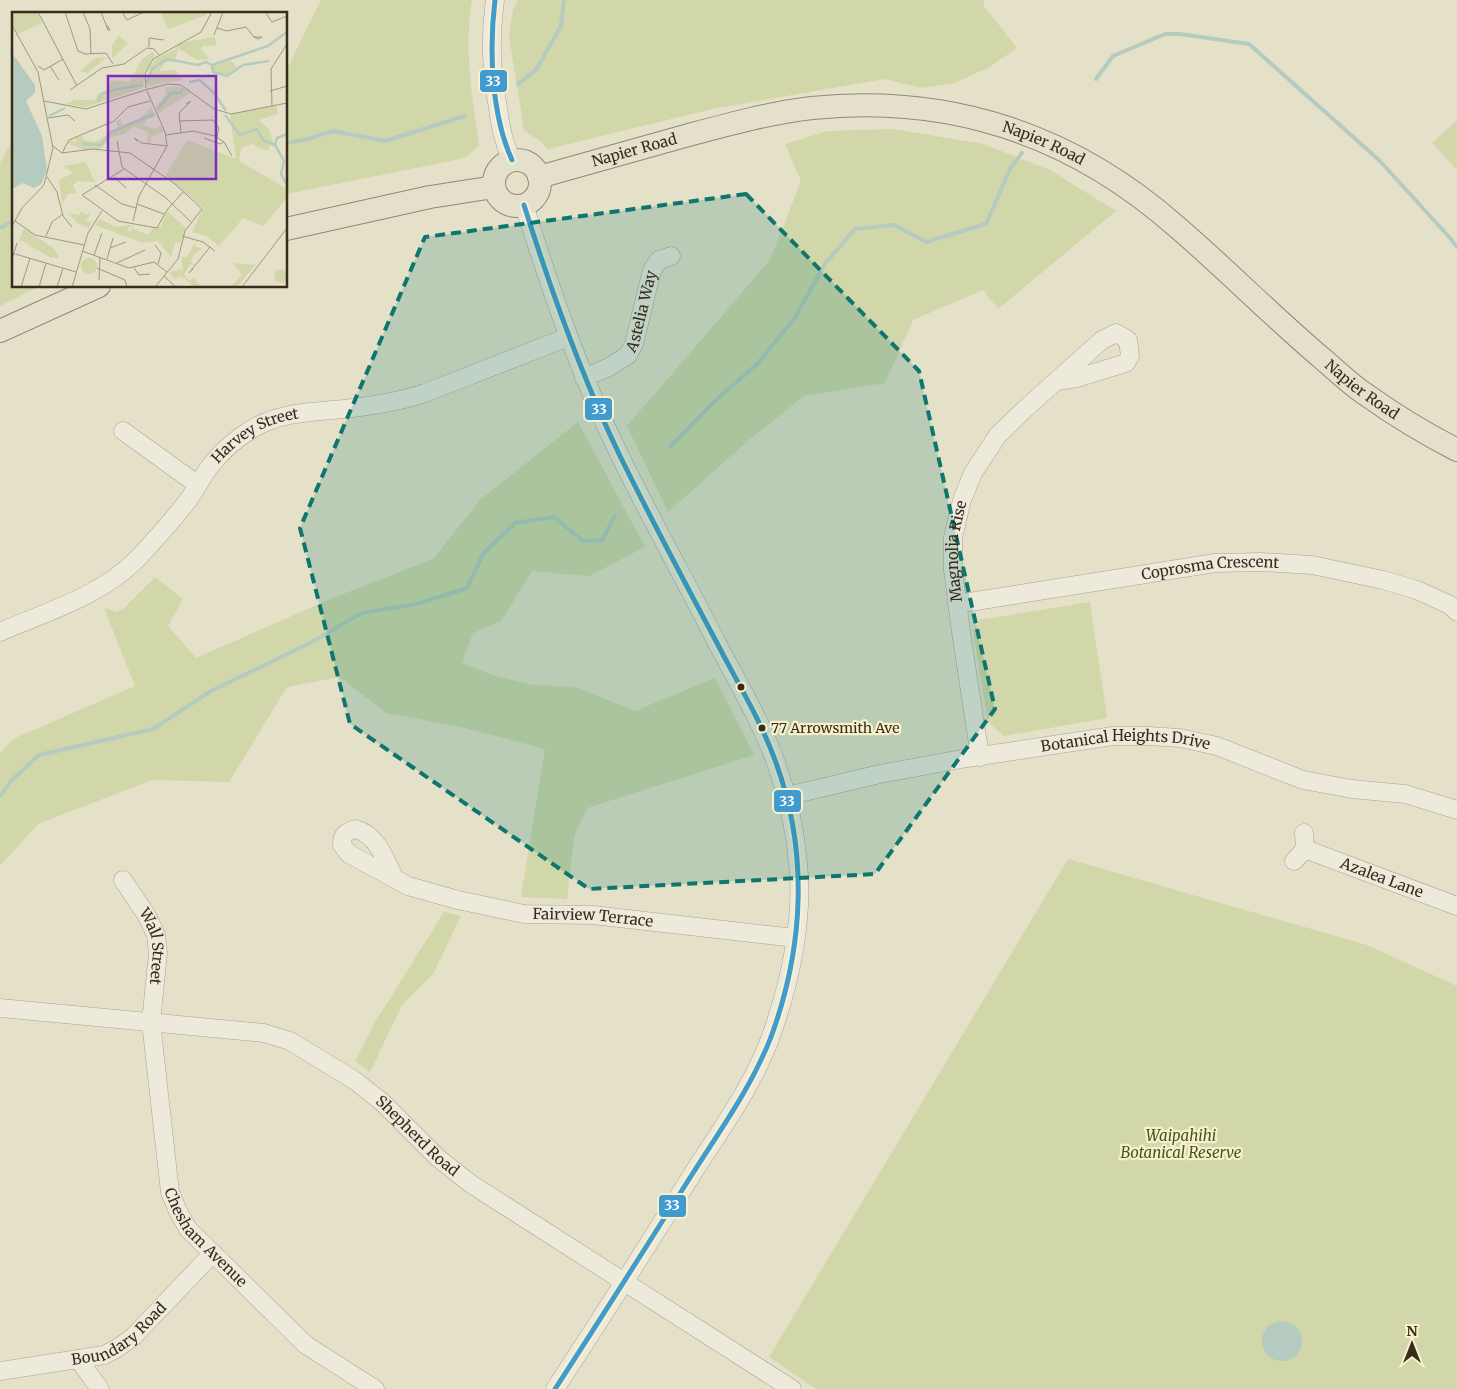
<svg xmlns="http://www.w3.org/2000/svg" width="1457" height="1389" font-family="Merriweather,serif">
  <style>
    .green { fill: #d1d7a9 }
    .water { fill: #b5cbc0 }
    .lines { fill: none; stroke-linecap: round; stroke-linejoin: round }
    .stream { stroke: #b5cbc0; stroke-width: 4 }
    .minor-casing { stroke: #a9a492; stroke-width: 19 }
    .major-casing { stroke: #8f8979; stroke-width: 24 }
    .minor { stroke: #ede9db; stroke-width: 18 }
    .major { stroke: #e5e0cb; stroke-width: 22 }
    .bus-1-casing { stroke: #f8f1cc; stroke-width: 9 }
    .bus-1 { stroke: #429bce; stroke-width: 5 }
    .marked { fill: #0f766e; fill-opacity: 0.2; stroke: #0f766e; stroke-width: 4; stroke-dasharray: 10 6; stroke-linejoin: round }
    .bus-dot { fill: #382c1a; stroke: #f8f1cc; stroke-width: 2 }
    .labels { text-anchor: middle; stroke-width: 4.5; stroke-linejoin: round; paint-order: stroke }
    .bus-label { font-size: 14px; fill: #382c1a; stroke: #f8f1cc; text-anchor: start }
    .street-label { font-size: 15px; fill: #382c1a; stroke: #f8f1cc }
    .park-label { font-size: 15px; font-style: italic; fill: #42561f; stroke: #f8f1cc }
    .inset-river { fill: none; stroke: #b5cbc0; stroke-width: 2.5 }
    .inset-road { fill: none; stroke: #a09882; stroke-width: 1 }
    .view { fill: #7b2cbf; fill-opacity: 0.15; stroke: #7b2cbf; stroke-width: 2.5 }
    .inset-edge { fill: none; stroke: #382c1a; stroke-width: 2.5 }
    .line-badge { stroke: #f8f1cc; stroke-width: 2 }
    .badge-label { font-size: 14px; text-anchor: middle; font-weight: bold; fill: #fff }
  </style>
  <rect width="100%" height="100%" fill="#e5e0c8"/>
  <g class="green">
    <path d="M321,0H472C464,49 472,97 479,146L465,158L286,194V71Z"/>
    <polygon points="518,0 984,0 984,6 1017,48 988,68 954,83 921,88 884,79 712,109 548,149 540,141 524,130 509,36 513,9"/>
    <polygon points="1457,120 1457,170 1432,143"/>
    <polygon points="893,129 983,144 1050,170 1116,211 998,309 983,290 913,320 885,383 804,396 750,439 668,512 627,426 770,260 801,181 785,144 828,131"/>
    <polygon points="14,138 14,286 40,286 0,306 0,163"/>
    <polygon points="578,422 645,547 589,576 532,571 501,621 473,633 462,663 492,675 532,685 575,687 635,711 715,678 754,755 587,808 574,837 567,899 521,897 545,749 461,727 386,713 340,677 287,687 229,782 152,780 38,824 0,866 0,753 13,739 135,686 104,608 117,612 123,609 155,577 183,599 168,626 196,658 333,598 433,559 480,500"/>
    <polygon points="1090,602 1107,718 1004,736 988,722 973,630 979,620"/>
    <polygon points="1068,859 1367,945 1457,986 1457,1389 816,1389 769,1357"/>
    <polygon points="444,912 461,916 433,974 402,1005 370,1072 355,1061 374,1024"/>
  </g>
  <circle class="water" cx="1282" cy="1341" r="20"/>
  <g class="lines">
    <g class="stream">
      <polyline points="1096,79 1113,56 1165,34 1180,34 1249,44 1379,160 1450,238 1457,247"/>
      <polyline points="518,84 536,70 561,26 564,0"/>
      <polyline points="286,143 304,140 333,131 385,141 465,116"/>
      <polyline points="0,227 3,227 14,219"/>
      <polyline points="670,447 714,402 758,363 794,319 825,264 855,229 894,225 926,242 986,224 1011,167 1022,153"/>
      <polyline points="0,796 12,780 39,755 153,729 211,691 310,643 362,613 417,604 467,588 483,554 515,523 554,517 583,541 602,540 615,516"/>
    </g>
    <g class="minor-casing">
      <g id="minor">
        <path d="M495,0C490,39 491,69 498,108C500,126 504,144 512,160"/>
        <path d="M524,205C551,291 580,375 620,456C651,519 685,580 717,643C737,681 760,720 775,760C787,793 795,828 798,863C804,919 790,983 771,1036C753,1086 721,1129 693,1173C648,1245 602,1317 555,1389"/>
        <path id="s1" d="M584,378L609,367L628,355L634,344L652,270L659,260L671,256"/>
        <polyline points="123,431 198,485"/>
        <path id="s2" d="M957,604L1215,563L1261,562L1312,565L1383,580L1417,590L1450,605L1457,612"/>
        <path id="s3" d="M0,632C46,612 101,596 137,559C155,540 173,520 189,499C197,488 203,474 212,464C223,450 237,438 252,429C280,412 312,412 344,409C371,406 399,402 425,393L568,337"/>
        <path id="s4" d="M980,757L961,632L953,570V537L962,500L973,473L998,435L1026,408L1102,340L1116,333L1128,340L1130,356L1126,363L1077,378L1057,381"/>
        <path id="s5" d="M787,796L880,774L967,758L1113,736H1148L1180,738L1217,746L1303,780L1352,789L1405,794L1457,810"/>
        <path id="s6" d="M1304,833L1305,849L1457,906"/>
        <polyline points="1294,861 1305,849"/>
        <path id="s7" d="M395,879C385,859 378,836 356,829C346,832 342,834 342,845L349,854L408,886L458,900L524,914L593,915L795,938"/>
        <path id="s8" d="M123,880L147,916L156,935L158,953L151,1022L170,1192L178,1211L188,1229L306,1345L375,1389"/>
        <path id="s9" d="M0,1008L264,1033L290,1041L354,1080L382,1102L438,1158L471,1184L792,1389"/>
        <polyline points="78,1359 100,1389"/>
        <path id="s10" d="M0,1371L104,1355L116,1349L133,1337L213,1253"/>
      </g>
    </g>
    <g class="major-casing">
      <g id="major">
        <circle cx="517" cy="183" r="23"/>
        <path id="s11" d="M539,177C588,163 636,150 685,136C726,125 769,113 812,108C950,94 1073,135 1177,227C1227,270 1273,317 1324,360C1338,372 1352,386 1368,396C1396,416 1426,434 1457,450"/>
        <polyline points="286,229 430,197 494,187"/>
        <polyline points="0,331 99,286"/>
      </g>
    </g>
    <use href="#minor" class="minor"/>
    <use href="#major" class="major"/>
    <g class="bus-1-casing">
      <g id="bus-1">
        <path d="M495,0C489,49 491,114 512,160"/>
        <path d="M524,205C551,291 581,375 620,456C651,519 684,581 717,643C737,682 760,719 775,760C809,851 804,947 771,1037C752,1086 721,1129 693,1173C647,1245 602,1317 555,1389"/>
      </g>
    </g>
    <use href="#bus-1" class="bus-1"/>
  </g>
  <path class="marked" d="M746,194L919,371L995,709L875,874L589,889L350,724L300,528L425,237Z"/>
  <g class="bus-dot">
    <circle cx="741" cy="687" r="4.5"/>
    <circle cx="762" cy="728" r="4.5"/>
  </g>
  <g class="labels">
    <g class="bus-label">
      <text x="771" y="733">77 Arrowsmith Ave</text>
    </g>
    <g class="street-label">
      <text dy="5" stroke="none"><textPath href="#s11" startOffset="519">Napier Road</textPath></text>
      <text dy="5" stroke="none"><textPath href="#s11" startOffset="99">Napier Road</textPath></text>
      <text dy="5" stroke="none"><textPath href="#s1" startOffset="96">Astelia Way</textPath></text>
      <text dy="5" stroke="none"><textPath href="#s11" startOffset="924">Napier Road</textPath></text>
      <text dy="5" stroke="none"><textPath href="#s3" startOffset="331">Harvey Street</textPath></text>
      <text dy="5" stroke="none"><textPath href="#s4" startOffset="208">Magnolia Rise</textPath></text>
      <text dy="5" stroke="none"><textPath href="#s2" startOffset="256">Coprosma Crescent</textPath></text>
      <text dy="5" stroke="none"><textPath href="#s5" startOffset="344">Botanical Heights Drive</textPath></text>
      <text dy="5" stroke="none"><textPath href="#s6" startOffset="98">Azalea Lane</textPath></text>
      <text dy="5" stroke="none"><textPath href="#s7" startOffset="356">Fairview Terrace</textPath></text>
      <text dy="5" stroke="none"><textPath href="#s8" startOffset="75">Wall Street</textPath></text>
      <text dy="5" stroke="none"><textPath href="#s9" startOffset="452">Shepherd Road</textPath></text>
      <text dy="5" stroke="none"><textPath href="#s8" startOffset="381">Chesham Avenue</textPath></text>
      <text dy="5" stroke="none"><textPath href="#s10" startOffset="128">Boundary Road</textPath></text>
    </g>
    <g class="park-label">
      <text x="1181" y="1141">Waipahihi<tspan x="1181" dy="17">Botanical Reserve</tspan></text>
    </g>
  </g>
  <g transform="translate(12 12)">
    <rect width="275" height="275" fill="#e5e0c8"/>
    <path d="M0,0H25L30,11L6,22L0,10ZM148,0H193L194,3L156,17ZM107,24L116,31L100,47V33ZM202,25L205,33L190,34L189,37L197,47L185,48L166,36L163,49L153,51L147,59L163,58L171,68L135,74L138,55L145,46L164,37L166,31ZM140,40L143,42L132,62L131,76L74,95L53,92L63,88H83L86,82L97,76L99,68L117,70L130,47ZM95,45L76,61L68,59L83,46ZM219,49L226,56L218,63L201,60L200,53ZM154,75H169L179,80L146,102L143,96L153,83ZM264,93L266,102L247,108L257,117L261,130L255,139L240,132L229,136L227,149L275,177V185L252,214L231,206L207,234L194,224L180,220L191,196L153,164L175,128L224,147L218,102ZM139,95L144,105L136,107L131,113L143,117L149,114L152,120L140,124L138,131L135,130L136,120L121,114L113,122L99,125L89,137L71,138L55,131L59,128L64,130L63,126L70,124L72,128L84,130L106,115L104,109L108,107L111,113L128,106ZM74,150L83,170L65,169L61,174L65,181L56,182L50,192L47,168L61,161L51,154ZM64,196L74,203L79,201L74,209L80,210L77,216L65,211L56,201L67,203L69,200ZM155,199L174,216L168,231H163L159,245L146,229L131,231L83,213L88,207L104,215L119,213L115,218L118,220L122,211L121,217L137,223L140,217L149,214ZM12,217L40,235L47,244L45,246H39L8,228L6,230ZM184,229L183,234L190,237L182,242L179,249L183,253L178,252L172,263L178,269L182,265L189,275L180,273L169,264L163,267L157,260L171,257L169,244L174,246ZM69 254a8 8 0 1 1 16 0a8 8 0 1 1-16 0ZM221,251L243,253L225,275H218L230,263ZM262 264a7 7 0 1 1 14 0a7 7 0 1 1-14 0Z" fill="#d1d7a9"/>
    <path d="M0,41L23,73V81L14,89L30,124L35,158L29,172L22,176L11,171L0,177Z" fill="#b5cbc0"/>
    <path class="inset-river" d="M200,53L201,60L215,64L231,53L257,49M135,70L140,57L155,47L186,53L194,50L200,53L256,34L275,20M177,70L188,68L203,82L214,99M86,90L90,82L101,78L131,73M146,97L159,81H169L171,76M213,103L228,123L245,117L251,128L263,133M37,104L53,96M275,122L265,126L263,133L272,149L269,162L275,173M70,132L89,133L99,120L142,102"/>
    <path class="inset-road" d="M26,0L65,74M53,0L66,39L73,42L94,41L101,52M71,0L78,17L79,42M89,0L96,18H98L95,13M110,0L115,8L132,0M253,0L260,10L275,4M0,13L26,60L41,136L32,173L10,196L0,214M205,16L215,19L234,15L242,25H250L246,27L242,25M202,23L211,0M137,35V26L152,28M26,54L32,58L51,47M38,54L47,68M134,76L133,62L141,47L189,20L200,0M136,77L133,78L156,72L169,73L202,97L219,102L275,91M58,78L90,56L112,52L135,36L142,37L147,43M258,79L275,74M32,89L74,97L133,78M260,94L259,57L275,32M36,106L56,103L63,109M167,109L201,108L207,116L205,125M169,120L167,101L179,89L174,92M154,123L181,119L203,124L212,130L220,144M192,126L208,132L212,130M105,129L110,155L154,186L180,211M125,129L122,126L130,131L155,134M41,134L50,141L81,137L118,141L163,172L190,197L173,219L166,247L143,275M50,141L57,128L102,109L116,95L138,89M112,157L70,183L106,209L145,216L155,198L171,180M35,165L45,180L51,204L60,215M102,165L114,176M83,173L110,192L124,196M125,192L152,202M3,209L23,223L72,233M121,209L127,184L155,134L153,120L135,79M34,224L40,210L51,202M170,224L191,230L203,239M143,233L149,241L146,252M98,236L114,230M70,239L117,256L142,250L155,260M0,241L64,260M82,243L90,221M0,247L5,231M95,247L101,226M105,251L133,238M85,256L113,268L115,275M122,256L127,263L138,262M181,257L177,261L198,235M152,264L164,275M87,268L88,245M9,275L18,246M27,275L34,251M45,275L51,256M60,275L76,221L90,199M230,275L275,216"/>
    <path class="view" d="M96,64H204V167H96Z"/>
    <rect width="275" height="275" class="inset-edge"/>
  </g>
  <g class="line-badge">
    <rect x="479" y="69" width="29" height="24" rx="5" fill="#429bce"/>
    <rect x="584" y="397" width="29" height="24" rx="5" fill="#429bce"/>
    <rect x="773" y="789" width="29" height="24" rx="5" fill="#429bce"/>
    <rect x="658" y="1194" width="29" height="24" rx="5" fill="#429bce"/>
  </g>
  <g class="badge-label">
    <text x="493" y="86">33</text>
    <text x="599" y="414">33</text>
    <text x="787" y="806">33</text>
    <text x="672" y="1210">33</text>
  </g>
  <g transform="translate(1412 1344)" stroke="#f8f1cc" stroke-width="4" paint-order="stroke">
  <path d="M0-4L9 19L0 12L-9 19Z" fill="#382c1a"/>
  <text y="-8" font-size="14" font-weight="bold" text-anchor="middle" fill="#382c1a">N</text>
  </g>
</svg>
